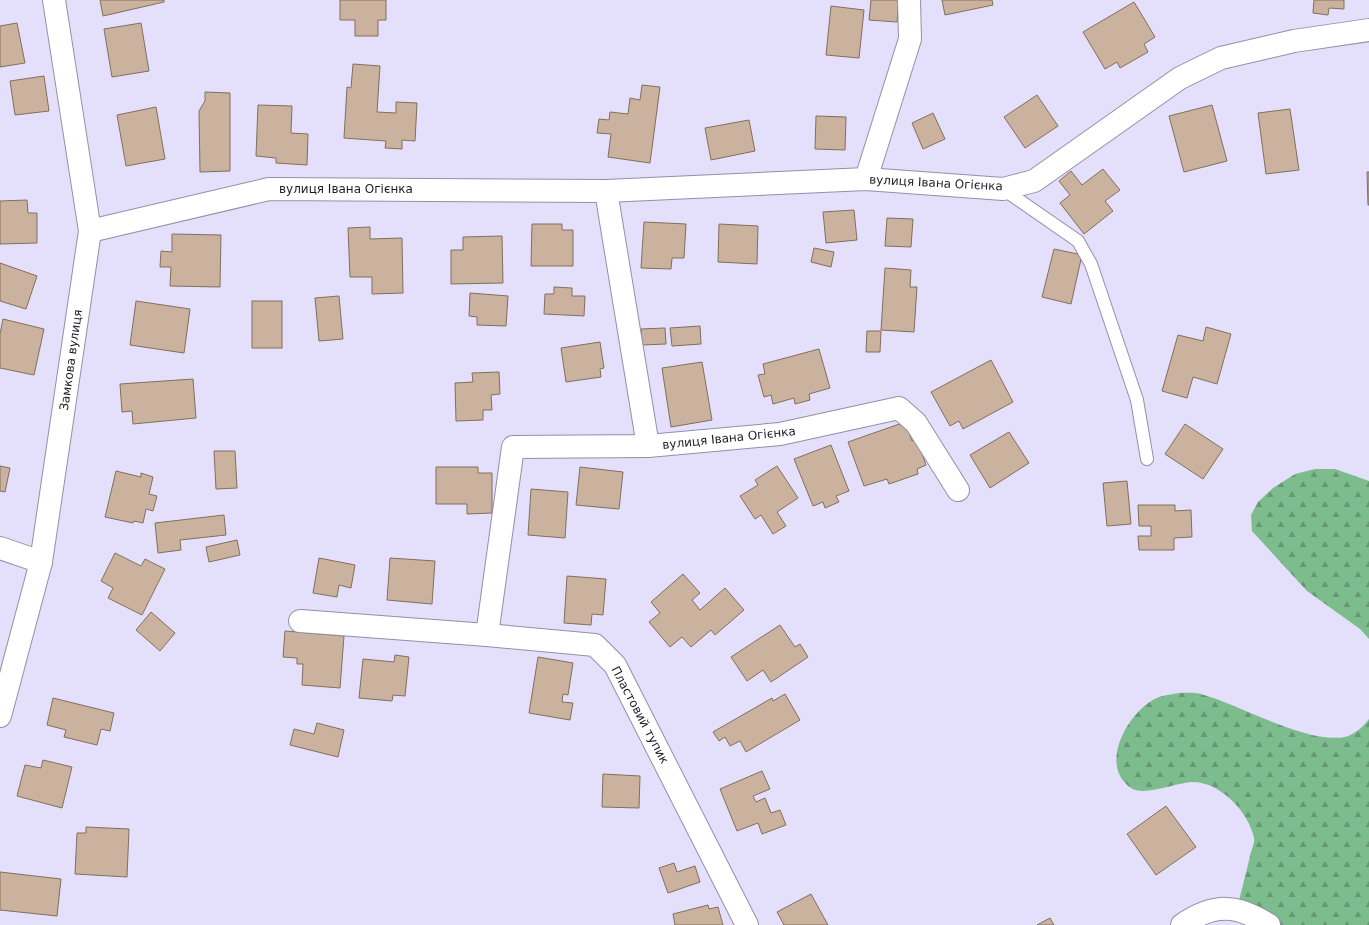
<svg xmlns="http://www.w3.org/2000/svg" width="1369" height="925" font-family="'DejaVu Sans',sans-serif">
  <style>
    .forest { fill: url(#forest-firs) }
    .building { fill: #cab29f; stroke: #836e5c }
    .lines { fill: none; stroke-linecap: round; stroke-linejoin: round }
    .service-casing { stroke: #928fa8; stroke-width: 14 }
    .minor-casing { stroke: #928fa8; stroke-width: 24 }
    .service { stroke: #fff; stroke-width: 12 }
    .minor { stroke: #fff; stroke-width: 22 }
    .labels { text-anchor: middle; stroke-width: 4; stroke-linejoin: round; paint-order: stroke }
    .street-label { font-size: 12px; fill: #1c1a24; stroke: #fff }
  </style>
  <defs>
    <pattern id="forest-firs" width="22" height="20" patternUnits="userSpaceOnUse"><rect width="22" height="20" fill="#7dbd8d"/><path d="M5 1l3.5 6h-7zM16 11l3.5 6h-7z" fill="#669973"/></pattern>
  </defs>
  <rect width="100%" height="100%" fill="#e4e0fc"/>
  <g class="forest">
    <polygon points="1315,469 1335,469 1369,481 1369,639 1360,629 1307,591 1252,531 1251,515 1258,502 1273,488 1295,474"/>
    <path d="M1179,693C1187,693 1197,692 1204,695C1243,706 1306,744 1345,737C1354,735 1364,726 1369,719V925H1269L1237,909C1241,891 1246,874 1250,856C1251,851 1255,843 1254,838C1249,813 1221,782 1193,782C1178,782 1144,797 1131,788C1097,765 1129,709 1159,697C1165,695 1173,694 1179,693Z"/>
  </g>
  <g class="building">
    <polygon points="100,0 164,0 164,2 103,16"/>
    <polygon points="340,0 386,0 386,20 378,20 378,36 355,36 355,20 340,20"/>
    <polygon points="871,0 899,0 897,22 869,20"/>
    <polygon points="942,0 992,0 993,5 945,15"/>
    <polygon points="1314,0 1344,0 1344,9 1329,8 1328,15 1313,13"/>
    <polygon points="1134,2 1155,37 1144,44 1148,52 1120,68 1117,62 1105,69 1083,32"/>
    <polygon points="831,6 864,10 859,58 826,55"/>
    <polygon points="17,23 25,63 0,67 0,26"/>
    <polygon points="141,23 149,71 112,77 104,29"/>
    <polygon points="353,64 380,66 377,112 396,113 396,102 417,103 415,141 402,140 402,149 385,148 386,141 344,138 347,87 351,88"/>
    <polygon points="44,76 49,111 15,115 10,81"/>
    <polygon points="642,85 660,87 650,163 608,157 611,134 597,133 599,119 609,120 610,112 628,114 630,98 640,100"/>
    <polygon points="205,92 230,93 230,171 200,172 199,111 205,101"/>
    <polygon points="1037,95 1058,126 1025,148 1004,117"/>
    <polygon points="258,105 292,106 291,133 308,134 307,165 276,163 276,158 256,156"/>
    <polygon points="1212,105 1227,161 1184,172 1169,116"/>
    <polygon points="156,107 165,159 126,166 117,115"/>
    <polygon points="1290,109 1299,170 1266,174 1258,113"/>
    <polygon points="933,113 945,139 923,149 912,123"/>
    <polygon points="816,116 846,117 845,150 815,149"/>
    <polygon points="749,120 755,151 711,160 705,128"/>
    <polygon points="1103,169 1120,190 1105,201 1113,211 1084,234 1060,203 1070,195 1059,181 1071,171 1082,185"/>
    <polygon points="1367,172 1369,172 1369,205 1368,205"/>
    <polygon points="27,200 28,213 37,213 37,243 0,244 0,201"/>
    <polygon points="854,210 857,240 826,243 823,212"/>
    <polygon points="887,218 913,219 911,247 885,246"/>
    <polygon points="644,222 686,224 684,258 672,258 671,269 641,268"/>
    <polygon points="532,224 562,224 562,230 573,230 573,266 531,266"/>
    <polygon points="719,224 758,226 757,264 718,262"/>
    <polygon points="370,227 370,239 402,238 403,293 372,294 372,277 350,277 348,228"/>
    <polygon points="172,234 221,235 220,287 170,286 171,267 160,267 161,251 172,252"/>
    <polygon points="502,236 503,283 451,284 451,250 463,250 463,237"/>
    <polygon points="814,248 834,252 831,267 811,262"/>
    <polygon points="1054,249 1082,255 1071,304 1042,297"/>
    <polygon points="0,263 37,276 26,309 0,301"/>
    <polygon points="885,268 911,270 910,287 917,287 914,332 881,330"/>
    <polygon points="554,287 572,288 572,296 585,296 584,316 544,314 545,294 554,294"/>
    <polygon points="470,293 508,296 506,326 477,325 477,317 469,316"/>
    <polygon points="339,296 343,339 319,341 315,298"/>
    <polygon points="136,301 190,309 184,353 130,345"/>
    <rect x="252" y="301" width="30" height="47"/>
    <polygon points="3,319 44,329 34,375 0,368 0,334"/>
    <polygon points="700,326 701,344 672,346 670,328"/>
    <polygon points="1206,327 1231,334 1217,384 1193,377 1187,398 1162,391 1178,335 1203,341"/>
    <polygon points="665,328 666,344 642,345 641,329"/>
    <polygon points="867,331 881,331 880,352 866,352"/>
    <polygon points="600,342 604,368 600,369 601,377 566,382 561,348"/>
    <polygon points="819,349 830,388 809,394 810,400 795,404 794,398 773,404 771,395 764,397 758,375 765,374 763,364"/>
    <polygon points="991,360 1013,402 963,429 959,421 950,426 931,392"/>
    <polygon points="702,362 712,420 671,427 662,368"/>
    <polygon points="499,372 500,394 491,395 492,410 483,410 483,420 456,421 455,383 473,382 472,373"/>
    <polygon points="193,379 196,418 133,424 132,411 122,412 120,384"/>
    <polygon points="905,422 912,441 917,439 926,465 917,469 918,474 889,484 887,479 864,486 848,442"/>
    <polygon points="1185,424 1223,449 1203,479 1165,454"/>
    <polygon points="1009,432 1029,463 990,488 970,455"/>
    <polygon points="831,445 849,491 836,496 839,502 825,508 823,502 813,506 794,459"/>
    <polygon points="214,451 235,451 237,488 216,489"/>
    <polygon points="0,466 10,468 5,492 0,491"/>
    <polygon points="777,466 798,498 777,512 786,526 773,534 761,515 755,519 740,496 758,485 755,480"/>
    <polygon points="436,467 478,467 478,473 492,473 492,513 467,514 467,504 436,504"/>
    <polygon points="580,467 623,472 619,509 576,505"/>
    <polygon points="116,471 141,477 141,473 153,477 149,494 157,496 153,511 146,509 143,523 134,521 133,523 105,517"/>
    <polygon points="1127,481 1131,524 1107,526 1103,483"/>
    <polygon points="531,489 568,492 565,538 528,535"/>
    <polygon points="1138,505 1175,505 1175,511 1191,510 1192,537 1174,538 1174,550 1139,550 1138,536 1151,536 1151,526 1139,526"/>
    <polygon points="224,515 226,535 180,540 181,550 158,553 155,523"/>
    <polygon points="237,540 240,555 209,562 206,547"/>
    <polygon points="115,553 141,566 145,559 165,569 142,615 108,598 113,588 101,581"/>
    <polygon points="319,558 355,565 351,588 339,585 337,597 313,593"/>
    <polygon points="390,558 435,561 432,604 387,600"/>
    <polygon points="683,574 700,593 692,600 700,610 725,588 744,610 715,635 711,630 691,647 682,637 670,647 649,622 660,613 651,602"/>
    <polygon points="567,576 606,579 603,615 592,614 591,625 564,623"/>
    <polygon points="151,612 175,633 160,651 136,630"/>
    <polygon points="780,625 795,647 800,644 808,657 771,682 763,670 747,681 731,657"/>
    <polygon points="285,631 344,636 340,688 302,685 303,664 297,664 297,658 283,657"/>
    <polygon points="395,655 409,657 405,696 393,695 392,701 359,698 363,659 394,662"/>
    <polygon points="538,657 573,663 568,695 563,694 562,702 573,703 570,720 529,713"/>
    <polygon points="785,694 800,720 746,752 740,741 730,746 725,737 719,741 713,732 772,698 773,701"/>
    <polygon points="53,698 114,713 110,731 101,729 97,745 64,737 66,730 47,725"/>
    <polygon points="317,723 344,730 338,757 290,745 294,729 314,734"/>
    <polygon points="43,760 72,767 62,808 17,796 25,765 41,768"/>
    <polygon points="762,771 770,789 753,796 756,802 765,798 771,813 780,810 786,825 762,834 758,823 737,831 720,789"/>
    <polygon points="603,774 640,776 639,808 602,807"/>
    <polygon points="1166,806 1196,847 1156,875 1127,834"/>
    <polygon points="86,827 129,829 127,877 75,874 77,833 86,833"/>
    <polygon points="674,863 677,872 695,866 700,882 668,893 659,868"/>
    <polygon points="0,872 61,879 57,916 0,910"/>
    <polygon points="811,894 828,925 784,925 777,912"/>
    <polygon points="708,905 709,909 718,907 723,925 675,925 673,914"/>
    <polygon points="1050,918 1054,925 1037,925"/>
  </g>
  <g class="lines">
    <g class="service-casing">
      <polyline id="service" points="1003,189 1078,241 1091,264 1137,400 1147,459"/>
    </g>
    <g class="minor-casing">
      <g id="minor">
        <polyline points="866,179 910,39 909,0"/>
        <polyline points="606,191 648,446"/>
        <polyline points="90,231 269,189 606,191 866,179 1003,189 1034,181 1180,78 1221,58 1294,41 1369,30"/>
        <polyline points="0,548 41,562"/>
        <polyline points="300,621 487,635 595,645 615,665 747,925"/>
        <polyline points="487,635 513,447 648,446 780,434 899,408 916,423 958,490"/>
        <polyline points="0,716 41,562 90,231 54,0"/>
        <path d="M1182,925C1214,903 1237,904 1269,925"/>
      </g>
    </g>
    <use href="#service" class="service"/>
    <use href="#minor" class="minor"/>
  </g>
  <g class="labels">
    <g class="street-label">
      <text transform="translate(936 183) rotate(3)" y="4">вулиця Івана Огієнка</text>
      <text x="346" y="193">вулиця Івана Огієнка</text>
      <text transform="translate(71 360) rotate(-82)" y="4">Замкова вулиця</text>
      <text transform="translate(729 438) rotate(-6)" y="4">вулиця Івана Огієнка</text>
      <text transform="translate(640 715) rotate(62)" y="4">Пластовий тупик</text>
    </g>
  </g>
</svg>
